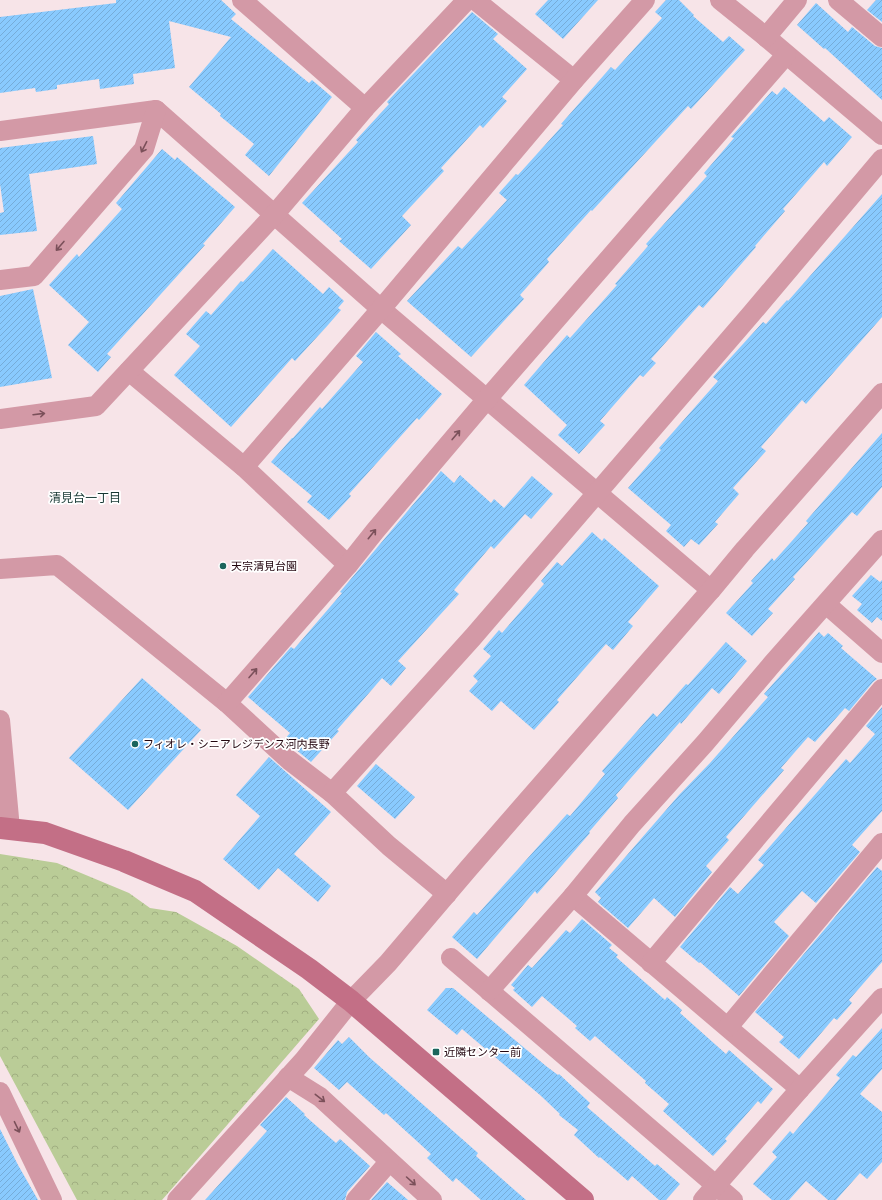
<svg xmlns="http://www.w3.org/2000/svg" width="882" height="1200" font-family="Rubik,'Noto Sans JP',sans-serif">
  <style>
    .park { fill: url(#park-crowns) }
    .building { fill: url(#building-hatch) }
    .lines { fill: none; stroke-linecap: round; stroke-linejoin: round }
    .street { stroke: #d399a6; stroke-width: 20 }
    .secondary { stroke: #c36f86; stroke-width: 22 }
    .oneway { stroke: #7b505a }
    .poi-dot { fill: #1a655c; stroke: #fff; stroke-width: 1.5 }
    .labels { text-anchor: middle; stroke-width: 3.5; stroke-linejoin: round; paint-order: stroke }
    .poi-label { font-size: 11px; fill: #23060f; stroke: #fff; text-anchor: start }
    .neighbourhood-label { font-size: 12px; fill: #153732; stroke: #fff }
  </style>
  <defs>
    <pattern id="park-crowns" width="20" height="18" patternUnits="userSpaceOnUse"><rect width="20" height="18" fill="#bacc97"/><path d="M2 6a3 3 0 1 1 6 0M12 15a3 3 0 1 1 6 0" fill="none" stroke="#a0ae81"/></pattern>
    <pattern id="building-hatch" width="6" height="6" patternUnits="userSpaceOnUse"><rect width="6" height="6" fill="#89cafe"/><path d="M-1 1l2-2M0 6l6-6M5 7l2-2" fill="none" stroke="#76acd8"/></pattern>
  </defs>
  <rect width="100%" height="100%" fill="#f7e4e8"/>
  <polygon class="park" points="0,854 57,863 129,893 150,908 176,912 237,946 299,989 319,1019 162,1200 77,1200 0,1056"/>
  <g class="building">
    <polygon points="116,0 221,0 236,14 231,19 309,83 312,80 332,97 269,176 245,155 254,144 220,116 221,114 189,87 231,37 169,21 175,68 133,74 134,84 100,89 99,79 57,85 57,89 36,92 35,88 0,93 0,17 116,3"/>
    <polygon points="548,0 598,0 563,39 535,14"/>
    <polygon points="666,0 679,0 694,15 693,16 723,42 729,36 745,50 691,109 688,106 592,211 591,210 547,259 549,262 520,295 524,299 471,357 407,301 458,246 462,249 507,200 499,193 516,174 518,175 563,125 561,124 611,67 615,70 662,18 655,12"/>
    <polygon points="876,0 882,0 882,22 867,10"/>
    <polygon points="816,3 848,32 852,27 875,46 882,48 882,100 825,48 824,49 797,25"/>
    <polygon points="472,12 498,34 493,39 527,69 502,97 507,101 483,128 480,125 441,168 444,171 402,216 411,225 371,269 339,241 342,239 302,203 358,142 356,140 389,104 387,102 398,90"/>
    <polygon points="784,87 824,122 829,117 852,137 827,166 824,162 783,209 785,211 755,246 756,247 717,292 703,308 699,305 651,359 656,363 643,377 640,375 600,421 605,425 579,454 558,435 567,425 524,385 567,335 570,338 617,285 615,284 648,246 646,244 707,176 704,173 734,138 731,137 772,91 777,95"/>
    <polygon points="93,136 97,164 29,174 37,231 0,235 0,213 4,212 0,184 0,148"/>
    <polygon points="162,149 175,160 177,157 235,207 203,244 205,245 107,354 111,357 98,372 68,345 89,322 49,285 77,254 79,257 122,209 116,203"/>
    <polygon points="882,194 882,317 806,404 802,400 761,447 766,451 733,488 739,494 715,522 718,524 699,545 691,539 684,547 666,531 671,525 628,488 661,450 659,448 718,381 713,377 763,322 766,324 787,300 788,301"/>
    <polygon points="273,249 323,294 329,287 344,301 338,308 341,310 328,325 295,361 292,358 231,427 174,375 200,346 186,334 206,311 211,315 241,281 243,282"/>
    <polygon points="33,289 52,378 0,387 0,296"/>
    <polygon points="376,332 401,354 398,356 442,394 419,420 417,418 349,494 351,496 329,520 307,502 312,496 271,462 292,438 293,438 320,407 322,409 363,362 356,356"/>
    <polygon points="882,433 882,487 857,516 852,512 793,577 795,579 768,609 773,613 752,636 726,613 753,583 751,581 772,558 774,561 808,523 806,521"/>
    <polygon points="441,471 454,483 460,475 491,503 494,499 504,508 532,476 553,494 531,519 525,514 494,549 491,546 454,590 459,594 398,661 406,668 391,686 382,678 337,730 339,731 311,762 284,740 290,733 248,697 291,647 294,649 342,593 340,592"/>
    <polygon points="592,532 602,541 604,538 659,586 628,622 633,626 613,650 606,644 557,700 559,702 534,730 501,701 492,711 469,691 478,681 473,676 491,656 483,649 499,630 502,633 544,584 541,581 557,562 562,566"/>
    <polygon points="871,575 880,582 882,580 882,621 877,617 872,623 857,610 862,604 852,596"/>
    <polygon points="819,632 824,637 828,633 843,646 841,648 877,679 873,682 849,711 845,708 815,742 808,737 781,768 784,770 726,837 729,840 706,866 712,872 675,917 654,898 628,928 598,902 601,898 595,892 679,795 710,763 768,697 764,694"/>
    <polygon points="726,642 747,661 719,694 712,688 681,724 680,722 616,795 618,798 589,832 590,833 537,894 535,891 477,959 452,937 474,912 477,915 567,814 570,816 605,774 602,771 653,713 657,717 686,684 688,685"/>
    <polygon points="142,678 201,730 128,810 69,758"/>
    <polygon points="882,707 882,811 852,845 860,852 816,903 802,891 774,922 789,936 739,996 700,962 699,963 680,947 730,887 738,894 764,865 758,860 846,759 850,763 875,734 866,726"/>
    <polygon points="269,757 331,812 294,854 331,886 318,902 278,868 259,890 223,859 260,816 236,795"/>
    <polygon points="376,764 415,797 395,819 357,786"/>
    <polygon points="877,867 882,871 882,962 849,1000 852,1003 837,1020 834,1018 799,1059 779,1042 784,1037 755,1012"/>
    <polygon points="582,919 612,945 609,948 618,955 616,957 665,1000 667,997 682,1010 680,1013 726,1054 729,1050 773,1089 761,1104 758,1101 725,1139 727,1141 713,1156 663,1111 669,1104 645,1083 646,1081 595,1036 590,1041 575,1028 577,1026 542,996 532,1007 513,990 515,988 511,985 528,965 532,968 566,930 570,933"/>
    <polygon points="446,988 453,988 546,1066 558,1075 559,1074 590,1103 587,1107 655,1166 657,1164 680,1184 666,1200 659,1200 632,1176 628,1181 600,1157 599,1158 574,1135 578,1130 559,1115 560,1114 540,1095 508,1068 462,1029 457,1035 427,1010"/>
    <polygon points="882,1028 882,1069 860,1094 882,1112 882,1162 867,1179 860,1173 836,1200 828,1200 806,1181 789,1200 772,1200 753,1184 777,1157 772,1152 790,1131 793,1134 840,1078 836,1075 853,1055 856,1057"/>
    <polygon points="349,1037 369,1057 478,1153 476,1156 526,1200 481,1200 456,1178 453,1182 427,1158 431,1154 386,1113 384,1115 347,1082 339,1090 314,1068 338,1040 342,1044"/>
    <polygon points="286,1097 305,1114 304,1115 336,1143 340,1139 370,1166 347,1192 345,1200 205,1200 267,1131 260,1125"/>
    <polygon points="0,1129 18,1165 38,1200 0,1200"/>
    <polygon points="387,1182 408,1200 371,1200"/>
  </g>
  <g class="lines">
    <g class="street">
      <polyline points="242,0 365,108"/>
      <polyline points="475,0 574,80"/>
      <polyline points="720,0 766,37 882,135"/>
      <polyline points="838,0 882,37"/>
      <polyline points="766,37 797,0"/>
      <polyline points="0,131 156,110 381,309 711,590"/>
      <polyline points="0,280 34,276 144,149 156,110"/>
      <polyline points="129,371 244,467 348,565"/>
      <polyline points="0,419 96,406 274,215 365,108 467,0"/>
      <polyline points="244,467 381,309 574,80 645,0"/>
      <polyline points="0,569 57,565 227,703 289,760 332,793 389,846 447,894"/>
      <polyline points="826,604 882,653"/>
      <polyline points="227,703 348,565 375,531 487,399 786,55"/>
      <polyline points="0,720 10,829"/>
      <polyline points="332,793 473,637 752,313 882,159"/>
      <polyline points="573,896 800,1089"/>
      <polyline points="451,958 733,1200"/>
      <polyline points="651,963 882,689"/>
      <polyline points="489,991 573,896 632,824 705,743 773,663 882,540"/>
      <polyline points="728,1027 882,843"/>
      <polyline points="288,1077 320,1097 432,1200"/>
      <polyline points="0,1092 52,1200"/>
      <polyline points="177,1200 304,1060 351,1001 388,963 468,869 711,590 745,549 882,393"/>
      <polyline points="356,1200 389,1162"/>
      <polyline points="703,1200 800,1089 882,998"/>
    </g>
    <polyline class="secondary" points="0,828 45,833 124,861 195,891 309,969 351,1001 583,1200"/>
  </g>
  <defs><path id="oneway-shaft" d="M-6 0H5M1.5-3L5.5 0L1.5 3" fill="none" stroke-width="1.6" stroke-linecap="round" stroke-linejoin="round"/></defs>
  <g class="oneway">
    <use href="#oneway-shaft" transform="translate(144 147) rotate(117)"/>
    <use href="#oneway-shaft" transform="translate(60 246) rotate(131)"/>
    <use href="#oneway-shaft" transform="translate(39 414) rotate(-7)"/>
    <use href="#oneway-shaft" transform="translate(456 435) rotate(-50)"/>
    <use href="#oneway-shaft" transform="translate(372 534) rotate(-51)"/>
    <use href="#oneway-shaft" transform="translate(253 673) rotate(-49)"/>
    <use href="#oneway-shaft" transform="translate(320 1098) rotate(38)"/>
    <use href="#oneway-shaft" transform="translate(17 1127) rotate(64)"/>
    <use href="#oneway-shaft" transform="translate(411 1181) rotate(42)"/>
  </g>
  <g class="poi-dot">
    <circle cx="223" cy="566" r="4"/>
    <circle cx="135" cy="744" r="4"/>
    <rect x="432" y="1048" width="8" height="8" rx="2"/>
  </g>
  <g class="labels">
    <g class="poi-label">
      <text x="231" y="570">天宗清見台園</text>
      <text x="143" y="748">フィオレ・シニアレジデンス河内長野</text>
      <text x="444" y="1056">近隣センター前</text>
    </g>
    <g class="neighbourhood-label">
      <text x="85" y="502">清見台一丁目</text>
    </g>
  </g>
</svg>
